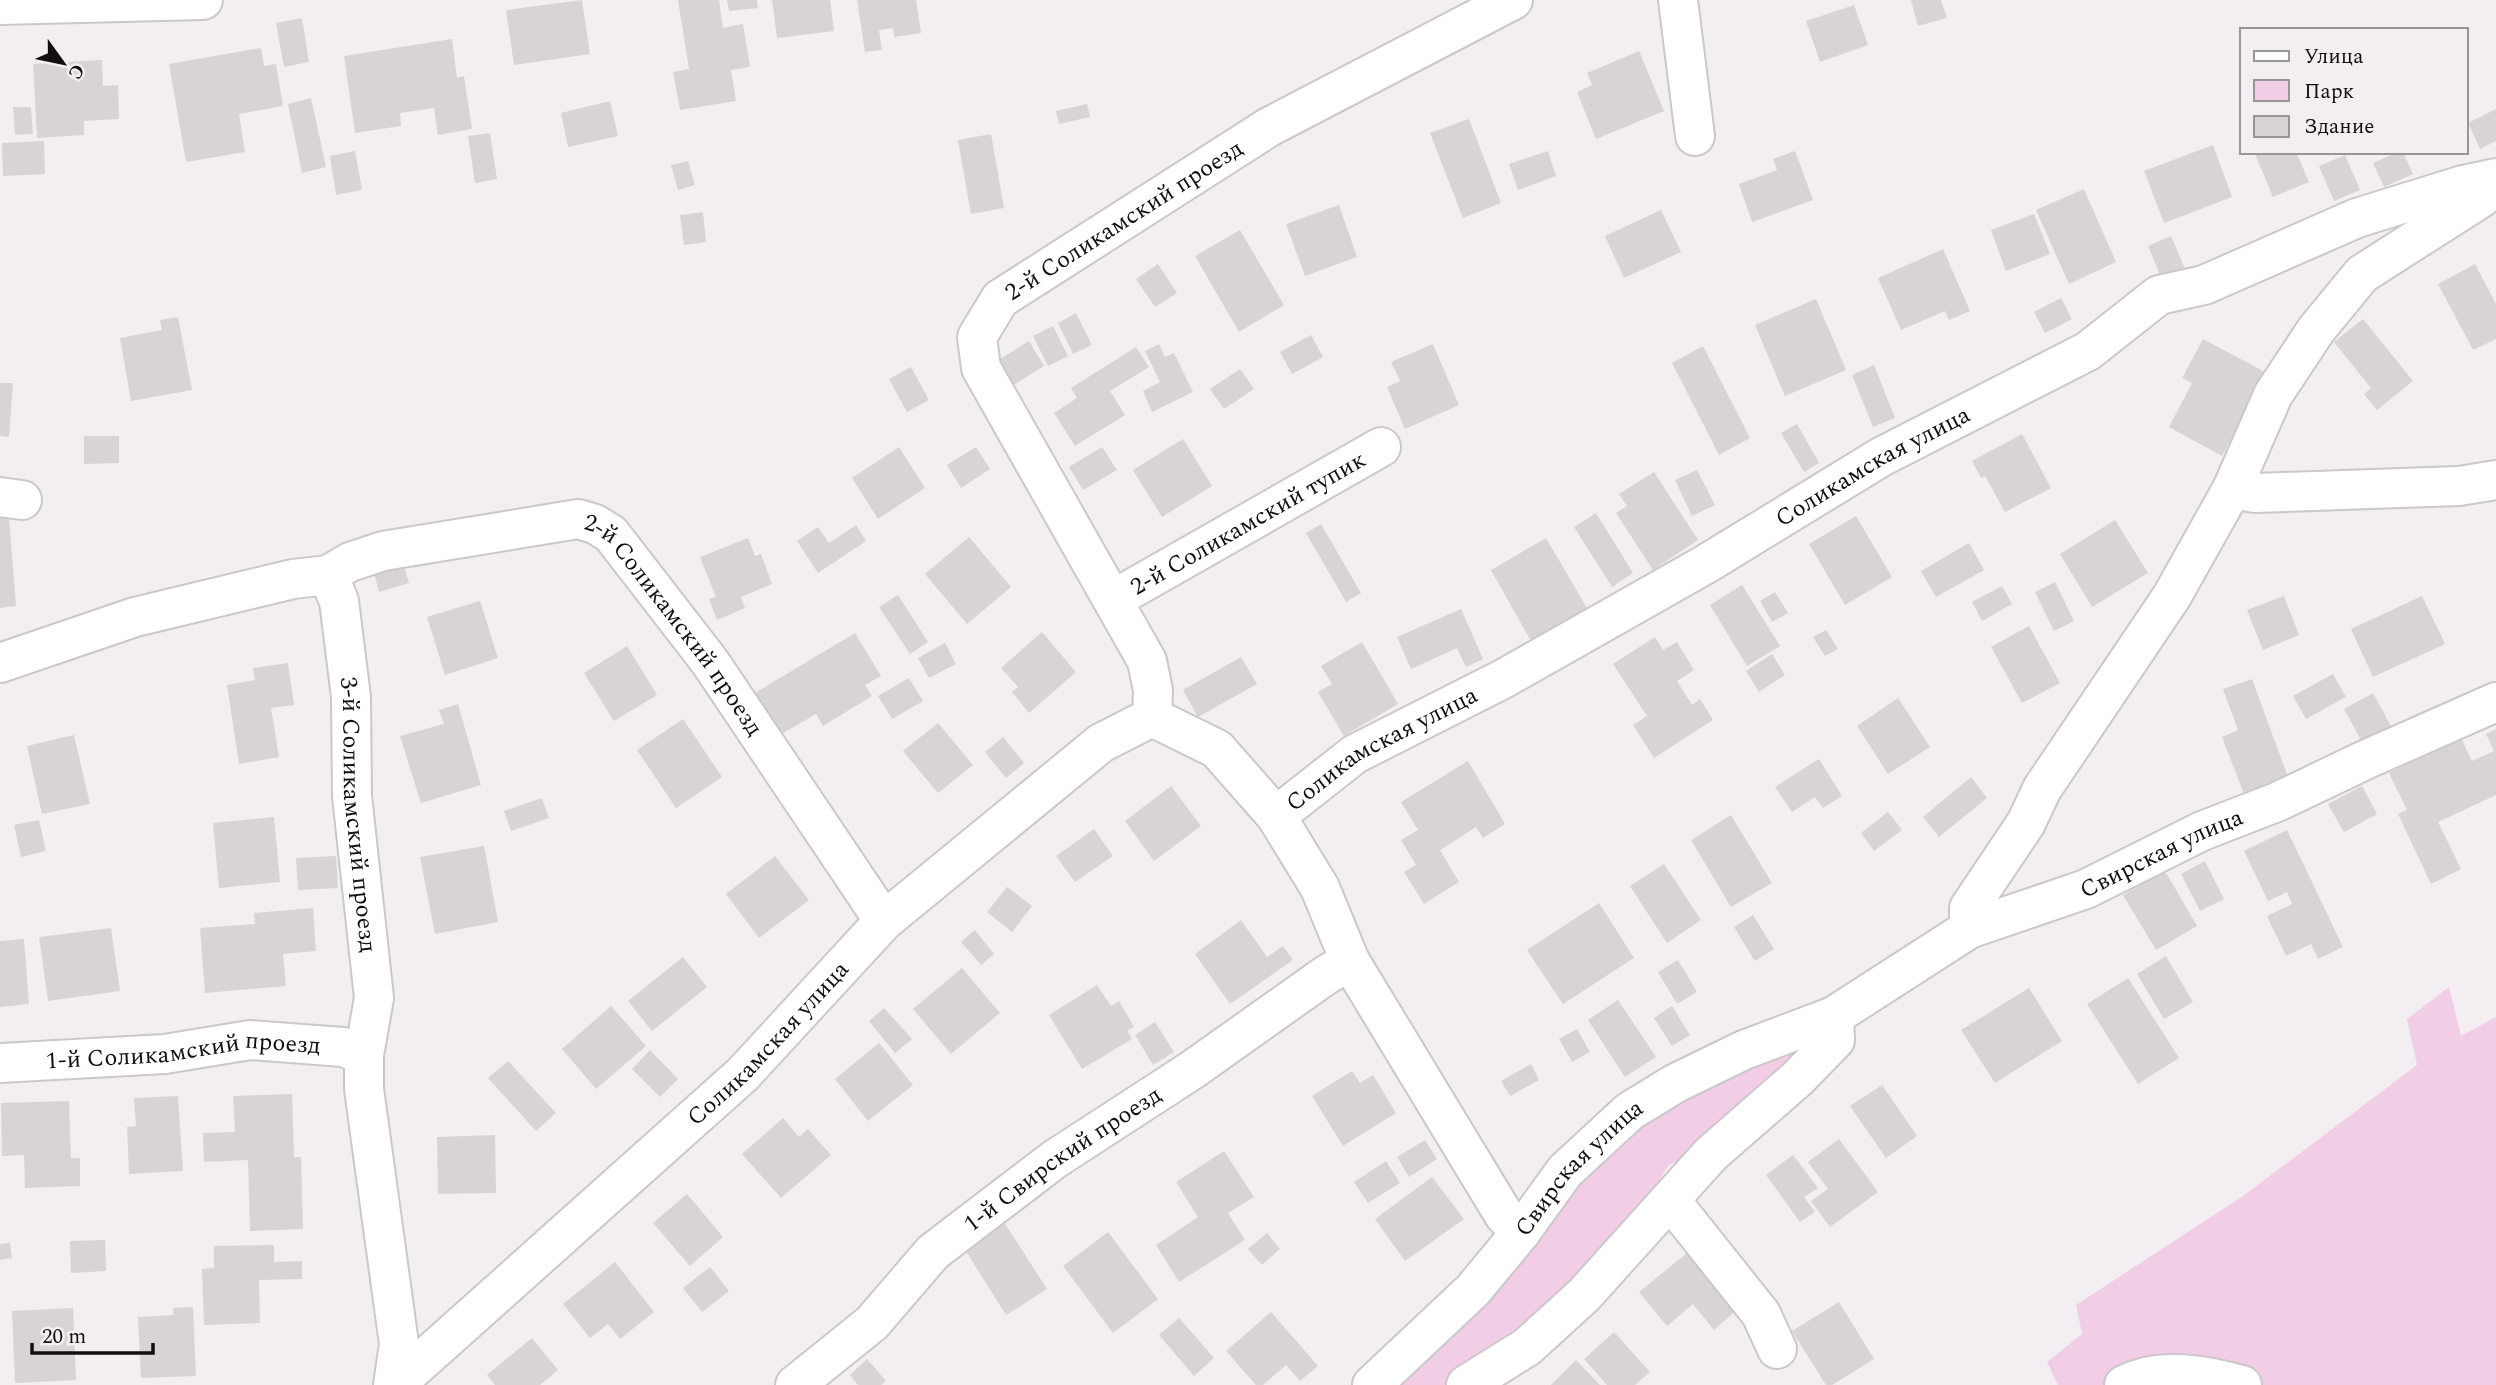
<svg xmlns="http://www.w3.org/2000/svg" width="2496" height="1385" font-family="Spectral,serif">
  <style>
    .green { fill: #f1cee6 }
    .building { fill: #d7d3d6 }
    .lines { fill: none; stroke-linecap: round; stroke-linejoin: round }
    .minor-casing { stroke: #cbc7ca; stroke-width: 42 }
    .minor { stroke: #fff; stroke-width: 38 }
    .labels { text-anchor: middle; stroke-width: 6; stroke-linejoin: round; paint-order: stroke }
    .street-label { font-size: 24px; fill: #110f10; stroke: #f3eef1 }
  </style>
  <rect width="100%" height="100%" fill="#f3eef1"/>
  <g class="green">
    <polygon points="2449,987 2461,1036 2496,1017 2496,1385 2058,1385 2047,1362 2082,1334 2076,1305 2243,1196 2417,1065 2407,1019"/>
    <polygon points="1812,1040 1706,1143 1668,1166 1635,1218 1573,1289 1446,1385 1386,1385 1571,1184 1680,1095"/>
  </g>
  <g class="building">
    <polygon points="582,0 590,54 514,65 506,10"/>
    <polygon points="678,0 719,0 723,28 743,24 750,67 731,70 736,101 680,110 673,72 689,69"/>
    <polygon points="727,0 757,0 758,8 729,11"/>
    <polygon points="772,0 830,0 834,31 777,38"/>
    <polygon points="857,0 916,0 921,33 894,37 893,28 879,30 882,50 865,52"/>
    <polygon points="1911,0 1941,0 1947,18 1918,26"/>
    <polygon points="1854,5 1868,45 1820,62 1806,21"/>
    <polygon points="302,18 309,62 284,67 276,23"/>
    <polygon points="452,39 457,78 464,76 472,129 438,135 434,108 400,113 401,126 355,133 344,56"/>
    <polygon points="261,48 264,66 276,64 283,106 239,114 245,152 186,162 169,64"/>
    <polygon points="1639,51 1664,111 1596,139 1577,92 1592,85 1587,73"/>
    <polygon points="102,60 103,86 118,85 119,119 84,121 84,135 37,138 33,64"/>
    <polygon points="311,98 326,167 302,173 288,104"/>
    <polygon points="610,101 618,136 568,147 561,113"/>
    <polygon points="1087,104 1090,117 1059,124 1056,111"/>
    <polygon points="13,107 31,107 33,134 15,135"/>
    <polygon points="2496,109 2496,141 2480,149 2468,123"/>
    <polygon points="1469,119 1501,203 1463,218 1430,133"/>
    <polygon points="490,133 497,179 475,183 468,136"/>
    <polygon points="991,134 1004,208 971,214 958,140"/>
    <polygon points="44,141 45,174 3,176 2,143"/>
    <polygon points="2213,145 2232,197 2164,223 2144,171"/>
    <polygon points="355,151 362,190 336,195 330,156"/>
    <polygon points="1548,151 1556,176 1518,190 1509,164"/>
    <polygon points="1795,151 1813,200 1752,222 1739,184 1777,170 1773,159"/>
    <polygon points="2254,152 2296,152 2309,182 2273,197"/>
    <polygon points="2398,152 2403,152 2413,174 2384,187 2373,163"/>
    <polygon points="2345,155 2360,190 2334,201 2319,166"/>
    <polygon points="688,161 695,185 678,190 671,165"/>
    <polygon points="2084,189 2116,262 2069,284 2036,210"/>
    <polygon points="1339,205 1357,257 1305,276 1286,224"/>
    <polygon points="1661,210 1681,252 1624,278 1605,236"/>
    <polygon points="703,212 706,242 684,245 680,215"/>
    <polygon points="2034,214 2050,254 2006,271 1991,230"/>
    <polygon points="1240,230 1284,305 1239,332 1195,256"/>
    <polygon points="2171,236 2185,269 2162,280 2148,246"/>
    <polygon points="1943,249 1970,311 1949,320 1945,311 1901,330 1878,278"/>
    <polygon points="1158,264 1177,293 1155,307 1136,279"/>
    <polygon points="2475,264 2496,304 2496,339 2473,350 2438,284"/>
    <polygon points="2061,298 2072,319 2045,333 2034,312"/>
    <polygon points="1816,299 1846,370 1785,396 1755,325"/>
    <polygon points="1076,313 1092,345 1073,354 1058,323"/>
    <polygon points="178,317 192,390 131,401 120,338 162,330 160,320"/>
    <polygon points="2363,319 2413,381 2377,410 2364,394 2371,388 2334,342"/>
    <polygon points="1053,326 1068,356 1048,366 1033,336"/>
    <polygon points="1311,335 1323,357 1292,374 1280,352"/>
    <polygon points="2203,339 2267,373 2222,456 2169,427 2192,383 2182,378"/>
    <polygon points="1029,341 1044,366 1012,386 997,361"/>
    <polygon points="1159,344 1165,357 1174,353 1193,392 1152,412 1143,391 1160,382 1145,351"/>
    <polygon points="1433,344 1459,405 1405,429 1387,387 1400,381 1391,362"/>
    <polygon points="1703,346 1750,438 1719,455 1672,363"/>
    <polygon points="1136,347 1149,367 1110,391 1125,415 1075,446 1054,413 1077,398 1071,388"/>
    <polygon points="1874,365 1895,418 1873,427 1852,375"/>
    <polygon points="911,367 929,400 907,412 889,379"/>
    <polygon points="1240,369 1254,389 1224,409 1210,389"/>
    <polygon points="0,383 13,383 9,437 0,436"/>
    <polygon points="1797,424 1819,463 1804,472 1781,433"/>
    <polygon points="2022,434 2051,488 2005,512 1985,476 1981,478 1972,461"/>
    <polygon points="84,436 119,436 119,463 84,464"/>
    <polygon points="1183,439 1212,486 1162,517 1133,470"/>
    <polygon points="899,447 925,488 878,519 852,478"/>
    <polygon points="976,447 990,469 961,488 947,465"/>
    <polygon points="1102,447 1117,470 1083,490 1069,467"/>
    <polygon points="1697,470 1715,505 1692,516 1675,480"/>
    <polygon points="1654,472 1698,540 1653,570 1616,513 1627,506 1619,494"/>
    <polygon points="1596,513 1633,573 1612,587 1574,527"/>
    <polygon points="1856,516 1892,577 1845,605 1809,544"/>
    <polygon points="9,517 16,606 0,608 0,518"/>
    <polygon points="2115,520 2148,573 2092,607 2060,554"/>
    <polygon points="1321,524 1361,593 1346,602 1306,533"/>
    <polygon points="856,525 866,541 818,573 797,541 818,527 829,543"/>
    <polygon points="969,537 1011,587 967,624 925,574"/>
    <polygon points="748,538 755,556 761,554 772,584 741,597 745,608 717,620 709,599 716,597 700,557"/>
    <polygon points="1546,538 1587,608 1531,641 1491,570"/>
    <polygon points="1969,543 1984,570 1936,597 1921,571"/>
    <polygon points="403,563 409,583 379,592 374,573"/>
    <polygon points="2055,582 2074,621 2054,631 2035,592"/>
    <polygon points="1742,585 1780,646 1747,666 1710,605"/>
    <polygon points="2002,586 2012,604 1982,621 1972,602"/>
    <polygon points="1775,592 1788,613 1772,622 1760,601"/>
    <polygon points="898,595 928,642 910,654 879,607"/>
    <polygon points="2284,596 2299,635 2263,650 2247,610"/>
    <polygon points="2422,596 2445,644 2373,677 2351,629"/>
    <polygon points="480,601 498,658 445,675 427,617"/>
    <polygon points="1461,609 1483,659 1466,667 1457,648 1411,669 1397,637"/>
    <polygon points="2029,626 2060,683 2022,703 1991,647"/>
    <polygon points="1826,630 1838,649 1825,656 1813,637"/>
    <polygon points="1042,632 1076,672 1029,713 1012,692 1018,687 1001,668"/>
    <polygon points="855,633 881,676 865,685 872,696 823,726 816,714 780,735 755,693"/>
    <polygon points="1655,637 1663,650 1677,642 1694,670 1677,681 1692,705 1700,699 1713,720 1654,758 1633,725 1647,716 1613,664"/>
    <polygon points="1362,642 1398,704 1344,736 1318,692 1332,684 1321,666"/>
    <polygon points="945,643 956,664 929,678 918,658"/>
    <polygon points="627,646 657,695 614,721 584,673"/>
    <polygon points="1772,654 1785,675 1759,692 1746,671"/>
    <polygon points="1241,657 1257,684 1198,717 1183,690"/>
    <polygon points="288,663 294,705 271,708 279,757 239,764 227,685 255,680 253,668"/>
    <polygon points="2333,674 2346,697 2306,719 2293,696"/>
    <polygon points="909,678 923,701 892,719 878,696"/>
    <polygon points="2252,679 2288,777 2244,794 2222,737 2238,730 2223,689"/>
    <polygon points="2373,693 2391,726 2362,742 2344,709"/>
    <polygon points="1898,698 1930,747 1888,774 1857,726"/>
    <polygon points="458,704 481,785 421,803 400,736 444,724 439,710"/>
    <polygon points="683,719 722,777 676,808 637,750"/>
    <polygon points="938,723 973,765 938,793 903,751"/>
    <polygon points="2496,729 2496,795 2438,822 2461,869 2431,884 2398,814 2407,810 2389,773 2461,738 2472,761 2494,751 2486,734"/>
    <polygon points="74,735 90,804 42,814 27,746"/>
    <polygon points="1003,737 1024,763 1006,778 985,752"/>
    <polygon points="1819,759 1842,796 1823,808 1815,797 1792,812 1775,787"/>
    <polygon points="1468,761 1505,824 1483,838 1476,827 1440,850 1459,882 1424,904 1404,872 1416,865 1401,840 1418,830 1401,802"/>
    <polygon points="1971,777 1987,798 1939,837 1923,817"/>
    <polygon points="1171,786 1201,826 1154,861 1125,821"/>
    <polygon points="2362,786 2377,814 2344,832 2328,804"/>
    <polygon points="542,798 549,818 511,831 504,811"/>
    <polygon points="1888,812 1902,830 1874,851 1861,833"/>
    <polygon points="1731,815 1772,883 1731,907 1691,840"/>
    <polygon points="274,817 280,882 219,888 213,823"/>
    <polygon points="39,820 46,851 21,857 14,825"/>
    <polygon points="1094,829 1113,856 1075,882 1056,856"/>
    <polygon points="2287,830 2343,947 2318,959 2311,944 2286,956 2267,916 2292,904 2287,892 2268,901 2244,851"/>
    <polygon points="484,846 498,922 435,934 420,857"/>
    <polygon points="336,856 338,888 298,890 296,858"/>
    <polygon points="775,856 809,900 759,938 726,894"/>
    <polygon points="2205,861 2224,899 2200,911 2181,874"/>
    <polygon points="1664,864 1701,920 1667,943 1630,886"/>
    <polygon points="2165,871 2197,926 2156,950 2123,895"/>
    <polygon points="1007,887 1032,906 1012,932 987,912"/>
    <polygon points="1599,903 1634,958 1563,1004 1527,950"/>
    <polygon points="313,908 316,951 283,954 286,986 205,993 200,928 255,924 254,913"/>
    <polygon points="1753,915 1774,949 1755,961 1734,927"/>
    <polygon points="1241,920 1267,957 1283,946 1293,960 1230,1004 1195,954"/>
    <polygon points="111,928 120,991 48,1001 39,937"/>
    <polygon points="975,930 994,954 981,965 961,942"/>
    <polygon points="24,939 29,1004 0,1007 0,941"/>
    <polygon points="2166,956 2193,1002 2164,1019 2137,974"/>
    <polygon points="683,957 707,987 652,1031 628,1001"/>
    <polygon points="1678,960 1697,992 1677,1004 1658,972"/>
    <polygon points="962,968 1000,1013 951,1054 913,1009"/>
    <polygon points="2128,978 2179,1058 2138,1084 2087,1004"/>
    <polygon points="1097,985 1111,1006 1119,1001 1134,1027 1127,1031 1132,1039 1082,1069 1049,1015"/>
    <polygon points="2029,988 2062,1041 1995,1083 1961,1030"/>
    <polygon points="1618,1000 1656,1057 1625,1077 1588,1020"/>
    <polygon points="611,1006 646,1046 596,1089 562,1049"/>
    <polygon points="1672,1006 1690,1035 1672,1046 1654,1018"/>
    <polygon points="884,1008 912,1039 895,1053 869,1021"/>
    <polygon points="1155,1022 1174,1052 1153,1065 1135,1035"/>
    <polygon points="1577,1029 1590,1052 1572,1062 1559,1039"/>
    <polygon points="879,1043 913,1085 868,1121 835,1079"/>
    <polygon points="650,1050 678,1079 660,1097 632,1069"/>
    <polygon points="508,1061 556,1113 536,1131 488,1078"/>
    <polygon points="1531,1064 1539,1080 1510,1096 1501,1081"/>
    <polygon points="1352,1071 1360,1083 1373,1075 1396,1113 1343,1146 1312,1096"/>
    <polygon points="1882,1085 1917,1136 1886,1158 1850,1106"/>
    <polygon points="292,1094 294,1157 301,1157 303,1229 250,1231 248,1160 204,1162 203,1133 235,1132 233,1096"/>
    <polygon points="178,1096 183,1171 129,1174 127,1127 136,1126 134,1098"/>
    <polygon points="69,1101 71,1158 80,1158 80,1186 25,1188 24,1155 2,1156 1,1103"/>
    <polygon points="783,1118 799,1137 808,1129 831,1155 781,1198 742,1154"/>
    <polygon points="495,1135 496,1193 438,1194 437,1137"/>
    <polygon points="1839,1139 1878,1192 1830,1227 1811,1201 1828,1189 1808,1162"/>
    <polygon points="1425,1140 1437,1159 1409,1177 1397,1157"/>
    <polygon points="1224,1151 1254,1197 1228,1213 1245,1240 1179,1282 1156,1245 1198,1217 1176,1182"/>
    <polygon points="1793,1155 1818,1188 1804,1197 1815,1212 1800,1222 1766,1175"/>
    <polygon points="1386,1161 1400,1183 1368,1203 1354,1182"/>
    <polygon points="1432,1177 1464,1219 1405,1261 1375,1219"/>
    <polygon points="687,1194 723,1237 690,1266 653,1223"/>
    <polygon points="1002,1219 1047,1289 1006,1315 962,1245"/>
    <polygon points="1108,1232 1158,1299 1113,1333 1063,1266"/>
    <polygon points="1267,1233 1280,1249 1262,1265 1248,1249"/>
    <polygon points="105,1240 106,1271 71,1273 70,1241"/>
    <polygon points="10,1243 12,1258 0,1260 0,1244"/>
    <polygon points="274,1245 274,1262 302,1261 302,1279 259,1280 260,1323 204,1325 202,1269 214,1268 214,1246"/>
    <polygon points="1692,1249 1740,1307 1714,1330 1693,1304 1667,1326 1639,1292"/>
    <polygon points="615,1262 654,1312 620,1339 608,1324 590,1338 563,1304"/>
    <polygon points="710,1267 729,1291 702,1312 683,1288"/>
    <polygon points="1839,1302 1874,1359 1832,1385 1826,1385 1792,1331"/>
    <polygon points="193,1307 196,1376 141,1378 138,1317 174,1315 173,1308"/>
    <polygon points="73,1308 76,1380 15,1383 12,1311"/>
    <polygon points="1271,1312 1318,1366 1300,1381 1286,1365 1263,1385 1256,1385 1226,1351"/>
    <polygon points="1179,1318 1214,1358 1194,1376 1159,1335"/>
    <polygon points="1614,1332 1650,1372 1635,1385 1607,1385 1584,1359"/>
    <polygon points="532,1338 558,1370 540,1385 495,1385 487,1375"/>
    <polygon points="867,1359 886,1381 881,1385 858,1385 850,1375"/>
    <polygon points="1576,1360 1600,1385 1551,1385"/>
  </g>
  <g class="lines">
    <g class="minor-casing">
      <g id="minor">
        <polyline points="1678,0 1695,136"/>
        <polyline points="0,5 203,0"/>
        <polyline points="2232,489 2255,493 2459,486 2496,480"/>
        <polyline points="0,497 22,500"/>
        <path id="s1" d="M328,575L339,601L351,697L352,796L374,998L364,1055V1089L399,1344L393,1385"/>
        <path id="s2" d="M1114,599L1381,447"/>
        <path id="s3" d="M0,663L135,617L293,579L328,575L350,562L383,551L578,519L595,524L611,534L710,662L884,921"/>
        <path id="s4" d="M1152,717L1153,690L1147,661L981,368L977,337L1000,299L1269,127L1513,0"/>
        <polyline points="1152,717 1217,749 1276,816 1320,888 1350,961 1504,1215 1521,1232"/>
        <path id="s5" d="M1276,816L1355,754L1503,679L1706,564L1881,457L2088,351L2159,295L2204,285L2357,218L2463,185L2496,178"/>
        <polyline points="1969,929 1969,908 2026,823 2042,789 2172,596 2232,489 2273,395 2316,330 2362,274 2481,198 2492,182"/>
        <path id="s6" d="M0,1063L165,1054L250,1040L343,1047L364,1055"/>
        <polyline points="1671,1201 1761,1314 1777,1349"/>
        <path id="s7" d="M395,1385L743,1074L884,921L1101,743L1152,717"/>
        <path id="s8" d="M795,1385L872,1323L933,1252L1055,1159L1192,1070L1326,975L1350,961"/>
        <path id="s9" d="M1372,1385L1473,1290L1521,1232L1565,1171L1630,1111L1676,1083L1744,1050L1834,1016L1969,929L2086,889L2202,831L2277,802L2365,760L2496,702"/>
        <polyline points="1466,1385 1527,1347 1584,1295 1711,1154 1797,1079 1835,1040 1834,1016"/>
        <path d="M2124,1385C2160,1366 2206,1375 2242,1385"/>
      </g>
    </g>
    <use href="#minor" class="minor"/>
  </g>
  <g class="labels">
    <g class="street-label">
      <text dy="8" stroke="none"><textPath href="#s4" startOffset="616">2-й Соликамский проезд</textPath></text>
      <text dy="8" stroke="none"><textPath href="#s5" startOffset="693">Соликамская улица</textPath></text>
      <text dy="8" stroke="none"><textPath href="#s2" startOffset="154">2-й Соликамский тупик</textPath></text>
      <text dy="8" stroke="none"><textPath href="#s3" startOffset="744">2-й Соликамский проезд</textPath></text>
      <text dy="8" stroke="none"><textPath href="#s5" startOffset="126">Соликамская улица</textPath></text>
      <text dy="8" stroke="none"><textPath href="#s1" startOffset="243">3-й Соликамский проезд</textPath></text>
      <text dy="8" stroke="none"><textPath href="#s9" startOffset="971">Свирская улица</textPath></text>
      <text dy="8" stroke="none"><textPath href="#s7" startOffset="506">Соликамская улица</textPath></text>
      <text dy="8" stroke="none"><textPath href="#s6" startOffset="184">1-й Соликамский проезд</textPath></text>
      <text dy="8" stroke="none"><textPath href="#s8" startOffset="352">1-й Свирский проезд</textPath></text>
      <text dy="8" stroke="none"><textPath href="#s9" startOffset="301">Свирская улица</textPath></text>
    </g>
  </g>
  <rect x="2240" y="28" width="228" height="126" fill="#f3eef1" stroke="#999597" stroke-width="2"/>
  <rect x="2254" y="51" width="35" height="10" fill="#ffffff" stroke="#999597" stroke-width="2"/>
  <text x="2304" y="63" font-size="21" fill="#110f10">Улица</text>
  <rect x="2254" y="80" width="35" height="21" fill="#f1cee6" stroke="#999597" stroke-width="2"/>
  <text x="2304" y="98" font-size="21" fill="#110f10">Парк</text>
  <rect x="2254" y="116" width="35" height="21" fill="#d7d3d6" stroke="#999597" stroke-width="2"/>
  <text x="2304" y="133" font-size="21" fill="#110f10">Здание</text>
  <g transform="translate(63 63) rotate(123)" stroke="#f3eef1" stroke-width="5" paint-order="stroke">
  <path d="M0-5L12 26L0 18L-12 26Z" fill="#110f10"/>
  <text y="-10" font-size="19" font-weight="bold" text-anchor="middle" fill="#110f10">С</text>
  </g>
  <path d="M32 1343v10h121v-10" fill="none" stroke="#110f10" stroke-width="3.5"/>
  <text x="42" y="1343" font-size="21" fill="#110f10" stroke="#f3eef1" stroke-width="5" paint-order="stroke">20 m</text>
</svg>
